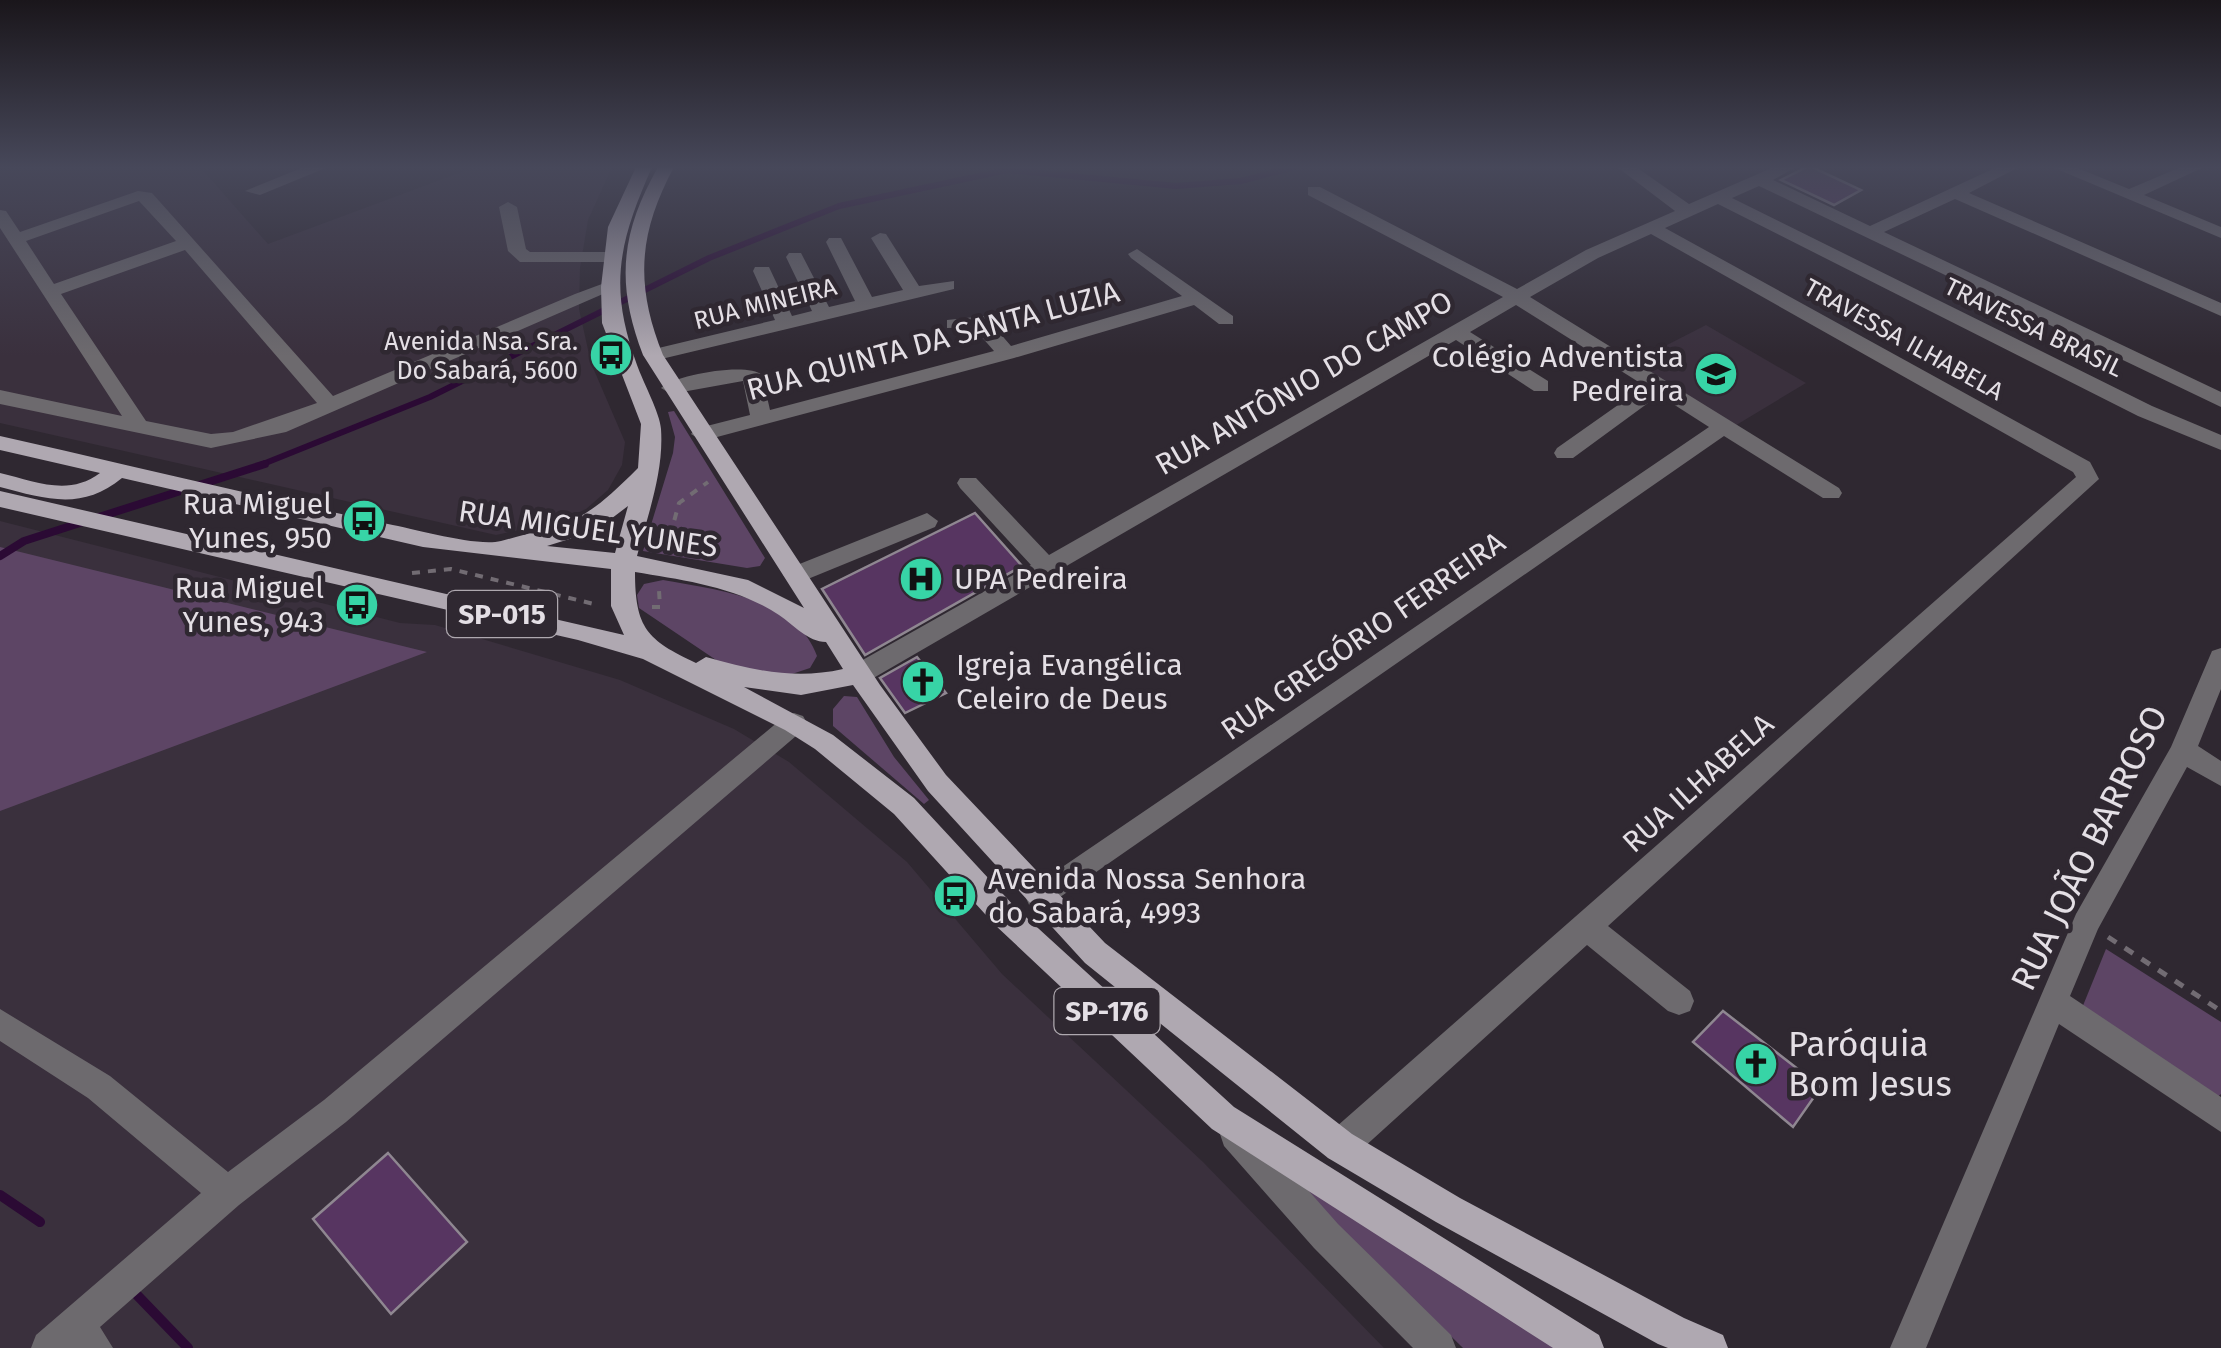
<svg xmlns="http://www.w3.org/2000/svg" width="2221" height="1348" font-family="'Fira Sans',sans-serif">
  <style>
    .built { fill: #3a303d }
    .green { fill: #5d4565 }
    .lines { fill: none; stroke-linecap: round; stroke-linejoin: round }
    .stream-far2 { stroke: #2b0a34; stroke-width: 6 }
    .stream-far1 { stroke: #2b0a34; stroke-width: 8 }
    .stream { stroke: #2b0a34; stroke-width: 10 }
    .building { fill: #573561; stroke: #8f8791; stroke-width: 2.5 }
    .path-far1 { stroke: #726c73; stroke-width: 4; stroke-dasharray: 8 8; stroke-linecap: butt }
    .path { stroke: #726c73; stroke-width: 5; stroke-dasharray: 10 10; stroke-linecap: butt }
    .minor { fill: #6d6a6e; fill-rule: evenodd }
    .major { fill: #afa8b1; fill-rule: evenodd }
    .labels { text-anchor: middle; stroke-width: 9; stroke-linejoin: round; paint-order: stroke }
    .far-street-label { font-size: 25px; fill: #e4dfe5; stroke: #2f2831 }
    .far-poi-label { font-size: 25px; fill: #e4dfe5; stroke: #2f2831; text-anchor: end }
    .shield { fill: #2f2831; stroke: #aea8af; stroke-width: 2.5 }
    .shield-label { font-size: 28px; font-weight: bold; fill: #e4dfe5 }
    .street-label { font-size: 30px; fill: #e4dfe5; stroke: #2f2831 }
    .poi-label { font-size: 30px; fill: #e4dfe5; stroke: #2f2831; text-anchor: end }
    .near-street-label { font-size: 35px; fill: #e4dfe5; stroke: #2f2831 }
    .near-poi-label { font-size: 35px; fill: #e4dfe5; stroke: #2f2831; text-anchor: start }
  </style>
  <rect width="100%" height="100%" fill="#2f2831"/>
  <g class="built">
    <polygon points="13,167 200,167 268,244 475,167 612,167 588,220 580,268 579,309 591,363 625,442 622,465 608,490 586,509 558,522 496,535 0,423 0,171"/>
    <polygon points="1706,325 1806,383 1728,430 1628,365"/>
    <polygon points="0,521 400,623 435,625 620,680 734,729 789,762 907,862 1002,974 1203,1162 1384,1348 0,1348"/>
  </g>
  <g class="green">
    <polygon points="674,411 765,558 760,566 747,568 643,551 673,453 675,437 668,412"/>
    <polygon points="0,547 427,652 0,811"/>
    <path d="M663,580C716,590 796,597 817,656L810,668L774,680L722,664L639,608L637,595L644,584Z"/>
    <polygon points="844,696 857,697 894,757 929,800 924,804 833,726 833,709"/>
    <polygon points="2106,949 2221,1022 2221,1094 2209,1104 2082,1008"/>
    <polygon points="1289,1177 1564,1348 1463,1348"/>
  </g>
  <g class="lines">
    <polyline class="stream-far2" points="258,466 430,397 709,258 839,206 1007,170 1176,186 1241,181 1294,167"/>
    <g class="stream-far1">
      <polyline points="96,518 265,464"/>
      <polyline points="0,556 24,541 83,522"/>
    </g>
    <g class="stream">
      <polyline points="0,1195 40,1222"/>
      <polyline points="137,1295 188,1348"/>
    </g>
  </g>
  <g class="building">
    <polygon points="1807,167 1812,167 1861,190 1834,205 1781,180"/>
    <polygon points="975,513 1022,566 865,655 822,589"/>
    <polygon points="917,657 946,693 905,713 880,678"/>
    <polygon points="1723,1011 1821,1087 1793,1127 1693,1042"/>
    <polygon points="388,1153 467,1242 391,1314 313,1219"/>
  </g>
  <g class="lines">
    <g class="path-far1">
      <polyline points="666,551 679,503 708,482"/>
      <polyline points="412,573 451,569 598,605"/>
      <polyline points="652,607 660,607 659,590"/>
    </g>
    <polyline class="path" points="2108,937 2221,1011"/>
    <g class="minor">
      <polygon points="304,167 328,167 260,195 245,191"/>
      <polygon points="1617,167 1636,167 1689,204 1774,167 1796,167 1773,180 1870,226 1997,167 2019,167 1969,193 2221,303 2221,316 1955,199 1884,232 2221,392 2221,407 1759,186 1732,198 2152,406 2221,435 2221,450 2138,416 1718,204 1665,228 2090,462 2099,479 1608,926 1690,991 1694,1001 1690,1011 1679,1015 1668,1011 1587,945 1352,1158 1340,1162 1328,1158 1324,1146 1328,1134 2076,477 2073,472 1651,234 1598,258 1530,297 1839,488 1842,493 1839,498 1823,498 1724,436 1040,911 1030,907 1026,898 1030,889 1709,427 1659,395 1573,458 1557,458 1554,453 1557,448 1645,386 1516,305 1470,332 1548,381 1548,391 1534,391 1456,340 870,680 852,680 849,673 852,666 1031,565 960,488 957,483 960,478 976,478 1049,555 1503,297 1308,195 1308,187 1320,187 1517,289 1586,250 1675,211"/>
      <polygon points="2052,167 2075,167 2129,189 2181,167 2204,167 2144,195 2221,227 2221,238"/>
      <path d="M138,191L152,193L333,396L575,294L610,281L619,287L286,432L211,448L0,404V390L122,416L0,228V210L6,211L20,232ZM139,201L176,241L54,284L26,241ZM185,250L317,403L233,432L211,434L146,421L61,294Z"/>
      <polygon points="508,202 517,207 526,249 530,252 610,252 619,257 610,262 520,262 508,251 499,207"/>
      <polygon points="880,233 886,234 919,286 954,281 954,289 653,361 643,355 646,351 775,320 753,271 755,267 769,267 792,316 812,311 786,257 789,253 801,253 829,307 855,301 826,242 829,238 841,238 872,297 903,290 871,238"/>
      <path d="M1137,249L1233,316V324H1219L1194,305L1014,358L702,441L691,434L695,429L750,415L743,381L671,394L661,388C675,375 747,362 762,375L770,410L994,351L973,327L947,328V320L985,316L1011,346L1182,296L1131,258L1128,254Z"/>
      <polygon points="927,513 938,521 935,527 803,581 795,583 783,575 787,569"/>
      <polygon points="2221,648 2221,689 2198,746 2221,761 2221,786 2187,767 2098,929 2070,996 2221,1097 2221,1132 2059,1024 1926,1348 1890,1348 2076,914 2171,747 2212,651"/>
      <polygon points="794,713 803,716 807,723 803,730 346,1122 239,1205 100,1327 113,1348 31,1348 36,1335 201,1193 88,1098 0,1041 0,1009 110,1076 228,1172 324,1100 785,716"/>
      <polygon points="1236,1118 1248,1122 1338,1224 1451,1335 1456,1348 1413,1348 1314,1248 1224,1146 1220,1134 1224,1122"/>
    </g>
    <path class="major" d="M636,167H652C619,242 608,286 637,365C643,382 660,413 661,429C664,472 648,514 637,556L748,580L804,608L643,355C616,284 620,234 658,167H674C638,234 635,285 663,355L880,685L946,775L1105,943L1352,1134L1460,1198L1684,1318L1723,1335L1728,1348H1668L1658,1344L1436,1222L1328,1158L1085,963L928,791L853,685L801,695L744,687L833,735L914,798L1015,907L1234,1107L1599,1335L1604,1348H1553L1212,1129L995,925L894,814L815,749L785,730L643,659L578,640L0,507V491L624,635L611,606V569L423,547L122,478C82,511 46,499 0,487V473C35,481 68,497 100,473L0,450V436C129,465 258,497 388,524C416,529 476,547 501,541C576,521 582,524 638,468L641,424L602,323L601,287L608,227ZM628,506L615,553L547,546L595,531ZM635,572C683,580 737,587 779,615C794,625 808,642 826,642L843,669C795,680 752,670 706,657L696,663C647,640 635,628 635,572Z"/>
  </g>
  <linearGradient id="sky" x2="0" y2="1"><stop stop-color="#1a161b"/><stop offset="0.47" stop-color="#47485a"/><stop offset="1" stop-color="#47485a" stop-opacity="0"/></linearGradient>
  <rect width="2221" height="356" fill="url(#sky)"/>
  <defs>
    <g id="bus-disc" transform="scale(2.25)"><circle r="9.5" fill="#37d4a6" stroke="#2f2831"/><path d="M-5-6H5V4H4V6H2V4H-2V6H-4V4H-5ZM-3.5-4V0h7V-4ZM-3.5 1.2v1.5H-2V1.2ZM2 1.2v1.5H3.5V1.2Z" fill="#111"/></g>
    <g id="school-disc" transform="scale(2.25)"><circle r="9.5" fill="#37d4a6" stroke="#2f2831"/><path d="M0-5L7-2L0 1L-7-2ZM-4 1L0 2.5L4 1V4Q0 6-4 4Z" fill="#111"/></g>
    <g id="hospital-disc" transform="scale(2.25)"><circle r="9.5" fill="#37d4a6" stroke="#2f2831"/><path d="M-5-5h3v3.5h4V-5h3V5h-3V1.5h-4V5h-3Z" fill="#111"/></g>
    <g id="church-disc" transform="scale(2.25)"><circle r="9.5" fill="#37d4a6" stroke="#2f2831"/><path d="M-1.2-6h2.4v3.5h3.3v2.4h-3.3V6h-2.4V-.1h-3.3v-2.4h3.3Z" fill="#111"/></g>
  </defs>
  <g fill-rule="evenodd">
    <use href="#bus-disc" x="611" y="355"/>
    <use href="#school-disc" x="1716" y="374"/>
    <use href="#bus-disc" x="364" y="521"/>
    <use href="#hospital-disc" x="921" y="579"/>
    <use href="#bus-disc" x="357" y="605"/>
    <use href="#church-disc" x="923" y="682"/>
    <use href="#bus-disc" x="955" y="896"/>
    <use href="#church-disc" x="1756" y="1064"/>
  </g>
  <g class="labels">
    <g class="far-street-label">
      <text transform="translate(765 303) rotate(-14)" y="9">RUA MINEIRA</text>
      <text transform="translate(2034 327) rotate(26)" y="9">TRAVESSA BRASIL</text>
      <text transform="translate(1904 339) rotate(29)" y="9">TRAVESSA ILHABELA</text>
    </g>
    <g class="far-poi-label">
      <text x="578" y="350">Avenida Nsa. Sra.<tspan x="578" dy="29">Do Sabará, 5600</tspan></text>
    </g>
    <g class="shield">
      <rect x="447" y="591" width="110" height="46" rx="8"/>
      <rect x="1054.5" y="988" width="105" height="46" rx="8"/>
    </g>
    <g class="shield-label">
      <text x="502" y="624">SP-015</text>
      <text x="1107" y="1021">SP-176</text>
    </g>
    <g class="street-label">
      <text transform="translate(933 341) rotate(-15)" y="10">RUA QUINTA DA SANTA LUZIA</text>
      <text transform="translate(1304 383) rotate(-30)" y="10">RUA ANTÔNIO DO CAMPO</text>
      <text transform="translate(588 529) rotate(8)" y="10">RUA MIGUEL YUNES</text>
      <text transform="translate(1363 636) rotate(-35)" y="10">RUA GREGÓRIO FERREIRA</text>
      <text transform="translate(1698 783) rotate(-42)" y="10">RUA ILHABELA</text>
    </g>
    <g class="poi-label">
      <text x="1684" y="367">Colégio Adventista<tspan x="1684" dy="34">Pedreira</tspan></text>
      <text x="332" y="514">Rua Miguel<tspan x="332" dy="34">Yunes, 950</tspan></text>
      <text x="954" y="589" text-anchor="start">UPA Pedreira</text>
      <text x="324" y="598">Rua Miguel<tspan x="324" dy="34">Yunes, 943</tspan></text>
      <text x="956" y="675" text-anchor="start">Igreja Evangélica<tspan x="956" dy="34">Celeiro de Deus</tspan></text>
      <text x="988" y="889" text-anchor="start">Avenida Nossa Senhora<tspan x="988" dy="34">do Sabará, 4993</tspan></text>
    </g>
    <g class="near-street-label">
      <text transform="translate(2089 848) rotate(-64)" y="12">RUA JOÃO BARROSO</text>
    </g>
    <g class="near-poi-label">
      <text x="1788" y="1056">Paróquia<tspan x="1788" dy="40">Bom Jesus</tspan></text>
    </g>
  </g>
</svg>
